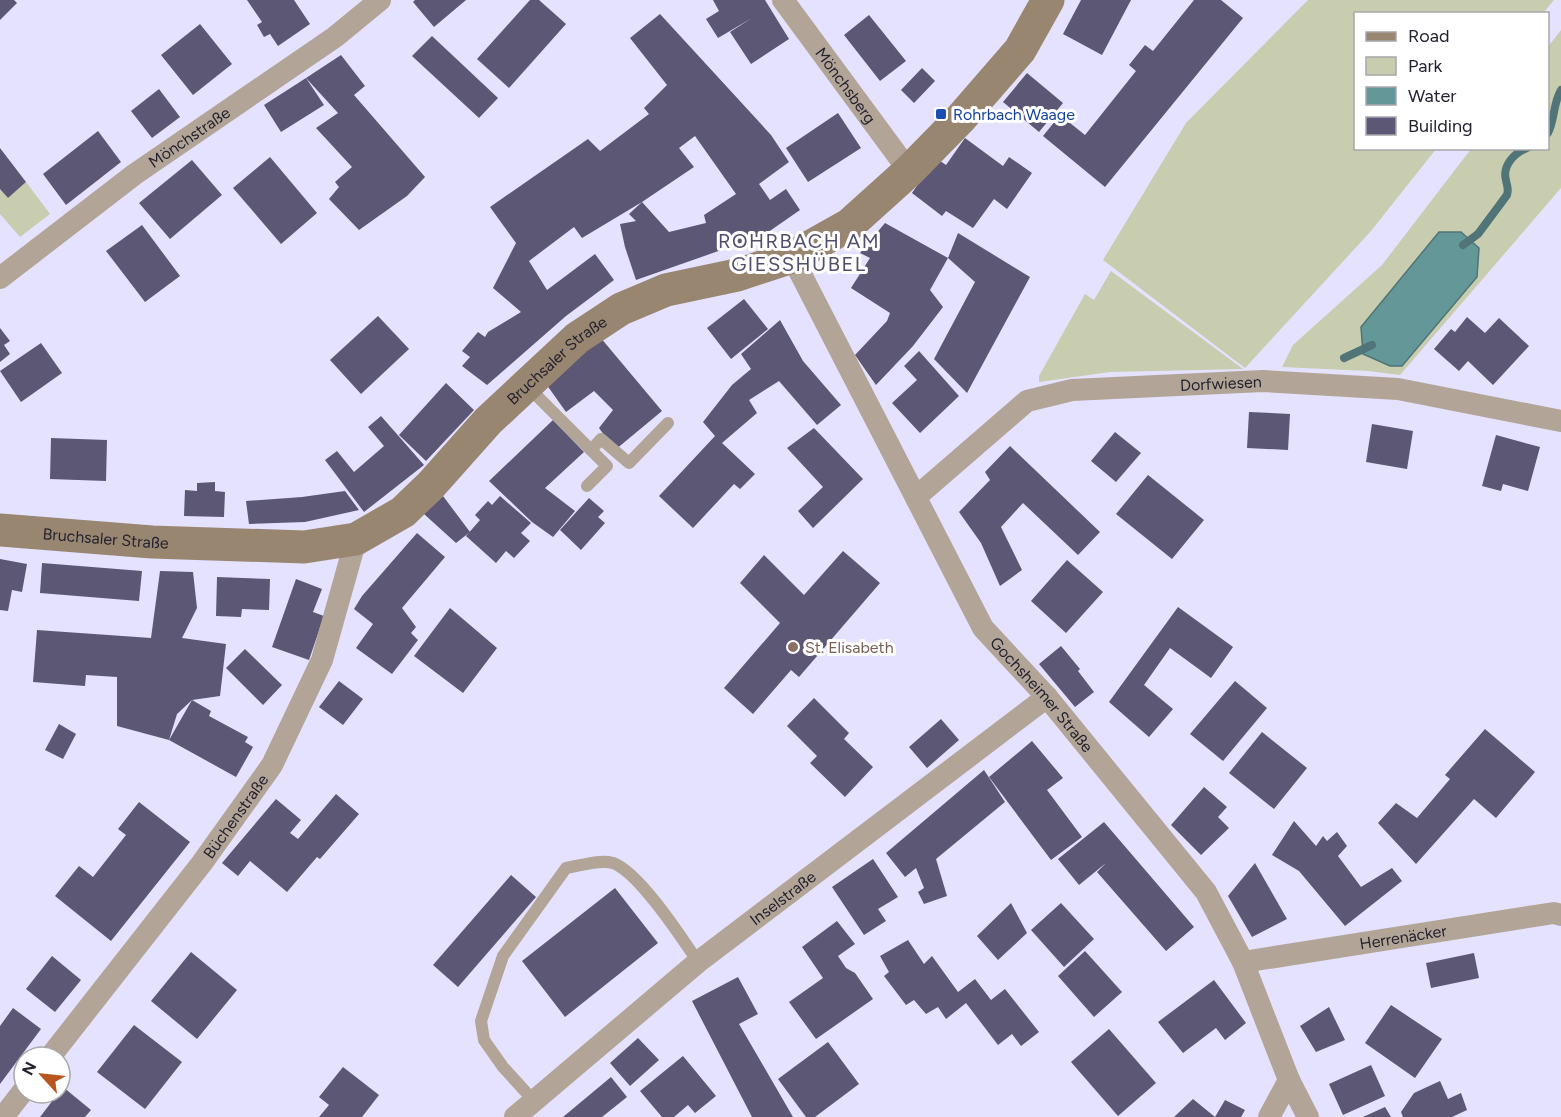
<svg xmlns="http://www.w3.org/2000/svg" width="1561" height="1117" font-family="Figtree,sans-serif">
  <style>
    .green { fill: #c7cdae }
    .water { fill: #639798; stroke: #507478; stroke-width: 1.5 }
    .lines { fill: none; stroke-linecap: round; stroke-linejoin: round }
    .stream { stroke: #507478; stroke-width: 8 }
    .building { fill: #5b5775; fill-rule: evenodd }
    .service { stroke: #b2a597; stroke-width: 12 }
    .minor { stroke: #b2a597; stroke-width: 22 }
    .secondary { stroke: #998671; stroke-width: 33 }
    .transit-dot { fill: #1a4fb4; stroke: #fff; stroke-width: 2 }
    .education-dot { fill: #8d6e63; stroke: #fff; stroke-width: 2 }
    .labels { text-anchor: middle; stroke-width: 6; stroke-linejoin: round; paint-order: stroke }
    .street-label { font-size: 16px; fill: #24222f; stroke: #fff }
    .transit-label { font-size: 16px; fill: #164399; stroke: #fff; text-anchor: start }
    .education-label { font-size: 16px; fill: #785e54; stroke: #fff; text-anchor: start }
    .quarter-label { font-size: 20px; letter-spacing: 1.5px; fill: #514e6b; stroke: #fff }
  </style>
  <rect width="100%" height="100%" fill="#e4e2fe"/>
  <g class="green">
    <polygon points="1308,0 1554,0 1543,13 1356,14 1356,148 1436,149 1371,231 1245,368 1103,260 1186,123"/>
    <polygon points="1561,30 1561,188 1400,375 1368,371 1282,367 1293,345 1382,265 1471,149 1548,148 1548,47"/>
    <polygon points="26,182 50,214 20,237 0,214 0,189 8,198"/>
    <polygon points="1111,271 1243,369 1110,372 1039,382 1039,376 1085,294 1094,300"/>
  </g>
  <polygon class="water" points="1439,232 1461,232 1479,248 1477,277 1402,366 1390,366 1363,354 1361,327"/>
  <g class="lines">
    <g class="stream">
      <path d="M1548,133C1555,119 1553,103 1561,90"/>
      <path d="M1463,245L1478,234L1507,195C1509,188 1507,187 1506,180C1502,166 1514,153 1527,148"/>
      <polyline points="1344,358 1372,345"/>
    </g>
  </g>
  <g class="building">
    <polygon points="0,0 14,0 17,3 0,20"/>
    <polygon points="247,0 294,0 310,24 278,46 270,34 264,37 257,25 262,22"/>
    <polygon points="415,0 466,0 434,27 413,2"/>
    <polygon points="530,0 539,0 566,24 509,88 477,59"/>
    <polygon points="713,0 765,0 789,39 751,64 730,32 752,18 718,38 706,19 719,11"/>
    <polygon points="1081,0 1131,0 1102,55 1063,34"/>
    <polygon points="1194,0 1221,0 1243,18 1105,187 1043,136 1060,115 1085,135 1136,71 1129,65 1145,45 1153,51"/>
    <path d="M660,14L771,135L789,162L759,184L770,200L786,189L800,210L764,235L636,280L625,247L620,224L636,221L629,214L642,202L582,238L574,227L529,261L547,290L595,254L614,280L566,316L487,385L462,366L470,357L462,351L478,332L485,337L488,332L521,312L493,288L516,243L490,207L588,139L600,151L649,114L644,108L667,85L630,38ZM695,136L736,194L704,215L706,223L669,232L642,202L694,167L679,148Z"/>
    <polygon points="869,15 906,61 880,81 844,35"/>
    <polygon points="200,24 232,64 193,95 161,55"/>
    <polygon points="432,36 498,98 479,118 412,56"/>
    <polygon points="341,55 365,86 354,95 425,177 407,196 359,230 329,199 339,187 335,182 352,167 316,128 338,113 306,78"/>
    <polygon points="922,68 935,81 914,103 901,90"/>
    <polygon points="1027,73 1063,103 1039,132 1003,102"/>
    <polygon points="306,78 324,105 281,132 264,105"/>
    <polygon points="159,89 180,117 152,138 131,111"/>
    <polygon points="838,113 861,148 808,182 786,148"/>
    <polygon points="98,131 121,162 66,205 43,174"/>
    <polygon points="965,138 1003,166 1009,157 1032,173 1007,209 994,199 973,228 946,211 942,216 912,193 936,158 946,165"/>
    <polygon points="0,148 26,182 8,198 0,189"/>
    <polygon points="270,157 317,213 281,244 233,188"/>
    <polygon points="192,160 222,195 170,239 139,203"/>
    <polygon points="885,223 948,258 930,290 943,307 913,346 876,385 855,355 887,321 890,313 851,288 870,258 860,253"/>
    <polygon points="142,225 180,276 145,302 106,251"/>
    <polygon points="958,233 1030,277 967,393 934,359 975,282 948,258"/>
    <polygon points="744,299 768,329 731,359 707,328"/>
    <polygon points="378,316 409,349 361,394 330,360"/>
    <polygon points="1467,317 1485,333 1499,318 1529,346 1493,385 1468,361 1459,371 1434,349 1451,329 1455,332"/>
    <polygon points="780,320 803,361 841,405 817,425 779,381 749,400 757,413 722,443 755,474 740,489 734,484 693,528 659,496 715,436 703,422 732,385 751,369 741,354"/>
    <polygon points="0,328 10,341 4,345 10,354 0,362"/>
    <polygon points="600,337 662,411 615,450 599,428 613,410 594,391 566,412 544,381"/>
    <polygon points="41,343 62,373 21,402 0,371"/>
    <polygon points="919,351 959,396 920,433 892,403 917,380 904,366"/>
    <polygon points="446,383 474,410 426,461 399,435"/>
    <polygon points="1249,412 1290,414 1288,450 1247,448"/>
    <polygon points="381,416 424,465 364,512 325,460 337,451 354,472 384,446 368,427"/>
    <polygon points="553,420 584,452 545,488 575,511 553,537 532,522 489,481"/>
    <polygon points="1372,424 1413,431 1407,469 1366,462"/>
    <polygon points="814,428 863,479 813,528 798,511 823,487 787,448"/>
    <polygon points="1115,432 1141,453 1116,482 1091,461"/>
    <polygon points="1496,435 1540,447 1528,491 1503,484 1501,491 1482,486"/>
    <polygon points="51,438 107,440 106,481 50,479"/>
    <polygon points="1010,446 1100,532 1078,555 1023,503 1001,527 1022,570 1000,586 981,543 959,512 990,480 985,472"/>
    <polygon points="1148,475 1204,520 1172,559 1116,514"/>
    <polygon points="215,482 215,491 225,492 224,517 184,516 185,490 197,491 197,483"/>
    <polygon points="345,491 359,510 305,522 249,524 246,501 302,497"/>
    <polygon points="443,496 470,532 456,543 424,514"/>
    <polygon points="500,496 531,523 521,533 530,541 514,558 506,551 496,563 466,536 480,520 475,515 488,501 492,505"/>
    <polygon points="589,498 604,511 598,517 605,523 581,550 560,530"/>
    <polygon points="417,533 445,557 402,608 416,627 411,633 418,640 392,674 356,648 373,624 354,609 362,596"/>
    <polygon points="843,551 880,583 799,677 791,670 753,714 724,688 780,623 740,583 764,555 804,595"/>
    <polygon points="0,559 27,564 22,592 12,590 8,611 0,610"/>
    <polygon points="1067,560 1103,592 1066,633 1031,601"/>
    <polygon points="42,563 142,571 139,601 40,593"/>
    <polygon points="160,571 193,572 197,608 182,638 226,644 220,696 192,700 211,711 209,716 248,737 245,742 253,747 236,777 169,740 192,700 177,714 169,740 117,726 117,677 86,675 85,686 33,682 37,630 151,638"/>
    <polygon points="217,577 270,579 269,610 242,609 241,617 216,616"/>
    <polygon points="296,579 322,589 313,612 324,616 309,660 272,647"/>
    <polygon points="1178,607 1233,647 1211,678 1170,648 1144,685 1173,709 1149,737 1109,702"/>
    <polygon points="450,608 497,648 463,693 414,656"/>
    <polygon points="1061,646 1080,669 1078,671 1094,692 1075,707 1039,664"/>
    <polygon points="245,649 282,685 263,705 226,668"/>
    <polygon points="339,681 363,699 343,725 319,707"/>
    <polygon points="1235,681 1267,708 1223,761 1190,734"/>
    <polygon points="814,698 849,733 844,739 873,767 845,797 810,763 817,756 787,726"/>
    <polygon points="941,719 959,740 927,768 909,747"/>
    <polygon points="59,724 76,734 63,759 45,750"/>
    <polygon points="1485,729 1535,772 1496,818 1474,799 1416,864 1378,823 1396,803 1417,818 1450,779 1445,775"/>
    <polygon points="1262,732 1307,768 1274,809 1229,773"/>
    <polygon points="1032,741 1063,778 1047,790 1082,837 1051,860 989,777"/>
    <polygon points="984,770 1005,802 936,859 947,896 924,904 918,892 924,888 916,868 905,877 886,853"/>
    <polygon points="1204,787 1227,807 1218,817 1229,828 1201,855 1171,825"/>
    <polygon points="336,794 359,814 320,859 317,857 287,892 250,861 238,876 222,863 276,799 301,820 290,833 298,839"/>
    <polygon points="139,802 190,842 111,941 55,896 79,866 93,877 126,835 118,829"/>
    <polygon points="1294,821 1316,846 1323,836 1327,841 1337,832 1347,846 1338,856 1361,887 1392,868 1402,881 1345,926 1299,871 1272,855"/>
    <polygon points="1104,822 1194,927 1166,951 1097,872 1106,863 1079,885 1058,859"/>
    <polygon points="873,859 898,897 878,909 886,921 864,935 832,887"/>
    <polygon points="1255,863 1287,919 1252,937 1228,896"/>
    <polygon points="511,875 536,897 458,987 433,965"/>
    <polygon points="615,888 658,943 565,1017 522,961"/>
    <polygon points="1011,903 1027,933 998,960 977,936"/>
    <polygon points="1061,903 1094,939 1064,967 1031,930"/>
    <polygon points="837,921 855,944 838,956 846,968 855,973 873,999 816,1039 789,1002 823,978 802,947"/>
    <polygon points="908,940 924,964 932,956 958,992 975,979 991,1000 1005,989 1039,1032 1021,1046 1012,1034 998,1045 966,1003 946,1019 938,1007 926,1014 914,1000 906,1005 884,976 889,972 880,956"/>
    <polygon points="1085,951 1122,992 1094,1017 1058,976"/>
    <polygon points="191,952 237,990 197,1039 151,1001"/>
    <polygon points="1474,953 1479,978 1431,988 1426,963"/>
    <polygon points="52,956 81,980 55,1012 26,989"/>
    <polygon points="738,977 758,1014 739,1024 793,1117 752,1117 692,1001"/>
    <polygon points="1214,980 1246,1023 1225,1040 1216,1028 1183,1053 1158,1022"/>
    <polygon points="1391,1005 1442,1039 1415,1078 1365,1043"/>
    <polygon points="1329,1007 1345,1040 1316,1052 1300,1026"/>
    <polygon points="13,1008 41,1029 0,1084 0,1026"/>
    <polygon points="134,1025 182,1062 145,1109 97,1072"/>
    <polygon points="1109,1029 1156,1083 1118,1116 1071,1062"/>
    <polygon points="638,1038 659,1060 630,1086 610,1063"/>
    <polygon points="828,1042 859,1084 815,1117 806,1117 778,1079"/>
    <polygon points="683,1056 716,1096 695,1113 688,1105 674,1117 662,1117 640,1091"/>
    <polygon points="1371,1065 1385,1096 1343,1115 1329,1084"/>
    <polygon points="343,1067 379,1095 362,1117 319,1117 329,1105 319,1097"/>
    <polygon points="611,1077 627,1097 602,1117 563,1117"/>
    <polygon points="1440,1081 1448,1099 1461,1093 1467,1110 1452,1117 1403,1117 1401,1112 1414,1093"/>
    <polygon points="63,1087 91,1110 85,1117 40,1117"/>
    <polygon points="1193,1099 1215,1117 1225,1100 1245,1110 1241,1117 1174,1117"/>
    <polygon points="1385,1107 1391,1117 1363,1117"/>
  </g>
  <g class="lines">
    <g class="service">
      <polyline points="527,386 607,466 587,486"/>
      <polyline points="591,450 601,439 629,463 668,423"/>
      <path d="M533,1100L503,1067L484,1040L481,1021L503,956L566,868C580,866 599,859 613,863C639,872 682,938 698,962"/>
    </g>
    <g class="minor">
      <path id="s1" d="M783,0L909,171"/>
      <path id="s2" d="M792,257L983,628L1047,697L1206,892L1243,962L1289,1080L1308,1117"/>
      <path id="s3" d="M0,278L135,174L335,37L380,0"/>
      <path id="s4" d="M916,497L1027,401L1072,390L1263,381L1398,389L1561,421"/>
      <path id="s5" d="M1243,962L1554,913L1561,915"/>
      <path id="s6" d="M50,1057L202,863L272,765L322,660L356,539"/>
      <polyline points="3,1117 24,1090"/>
      <path id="s7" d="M515,1117L698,962L1047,697"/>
      <polyline points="1269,1117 1289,1080"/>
    </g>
    <path class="secondary" id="s8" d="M0,530L152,542L304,547L356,539L403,512L431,485L488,421L577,338L621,309L666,290L737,275L792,257L849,225L909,171L961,118L1020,50L1048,0"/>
  </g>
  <rect class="transit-dot" x="935" y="108" width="12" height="12" rx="3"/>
  <circle class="education-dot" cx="793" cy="647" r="6"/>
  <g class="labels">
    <g class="street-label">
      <text dy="6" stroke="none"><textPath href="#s1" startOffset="106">Mönchsberg</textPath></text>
      <text dy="6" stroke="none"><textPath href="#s3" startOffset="236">Mönchstraße</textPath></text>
      <text dy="6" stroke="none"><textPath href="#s8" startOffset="628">Bruchsaler Straße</textPath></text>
      <text dy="6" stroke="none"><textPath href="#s4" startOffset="342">Dorfwiesen</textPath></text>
      <text dy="6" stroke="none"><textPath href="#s8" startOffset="106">Bruchsaler Straße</textPath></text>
      <text dy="6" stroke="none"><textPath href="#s2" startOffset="506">Gochsheimer Straße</textPath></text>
      <text dy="6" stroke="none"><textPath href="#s6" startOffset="304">Büchenstraße</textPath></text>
      <text dy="6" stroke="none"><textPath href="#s7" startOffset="346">Inselstraße</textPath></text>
      <text dy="6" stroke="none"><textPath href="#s5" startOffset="162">Herrenäcker</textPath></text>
    </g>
    <g class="transit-label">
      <text x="953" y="120">Rohrbach Waage</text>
    </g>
    <g class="education-label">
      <text x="805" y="653">St. Elisabeth</text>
    </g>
    <g class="quarter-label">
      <text x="799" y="248">ROHRBACH AM<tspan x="799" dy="23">GIESSHÜBEL</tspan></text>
    </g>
  </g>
  <rect x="1354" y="12" width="195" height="138" fill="#ffffff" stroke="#a7a7ac" stroke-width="1.5"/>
  <rect x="1366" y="32" width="30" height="9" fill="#998671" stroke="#a7a7ac" stroke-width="1.5"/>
  <text x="1408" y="42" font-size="18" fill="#24222f">Road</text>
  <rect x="1366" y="57" width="30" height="18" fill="#c7cdae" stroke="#a7a7ac" stroke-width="1.5"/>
  <text x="1408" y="72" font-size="18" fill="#24222f">Park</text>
  <rect x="1366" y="87" width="30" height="18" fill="#639798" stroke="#a7a7ac" stroke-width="1.5"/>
  <text x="1408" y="102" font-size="18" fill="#24222f">Water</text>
  <rect x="1366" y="117" width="30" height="18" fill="#5b5775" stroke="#a7a7ac" stroke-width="1.5"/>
  <text x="1408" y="132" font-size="18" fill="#24222f">Building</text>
  <g transform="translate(42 1075) rotate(297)"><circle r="28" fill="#ffffff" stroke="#a7a7ac" stroke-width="1.5"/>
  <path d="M0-4.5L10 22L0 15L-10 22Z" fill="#b9551f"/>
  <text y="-9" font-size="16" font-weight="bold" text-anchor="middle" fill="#24222f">N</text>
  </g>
</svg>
